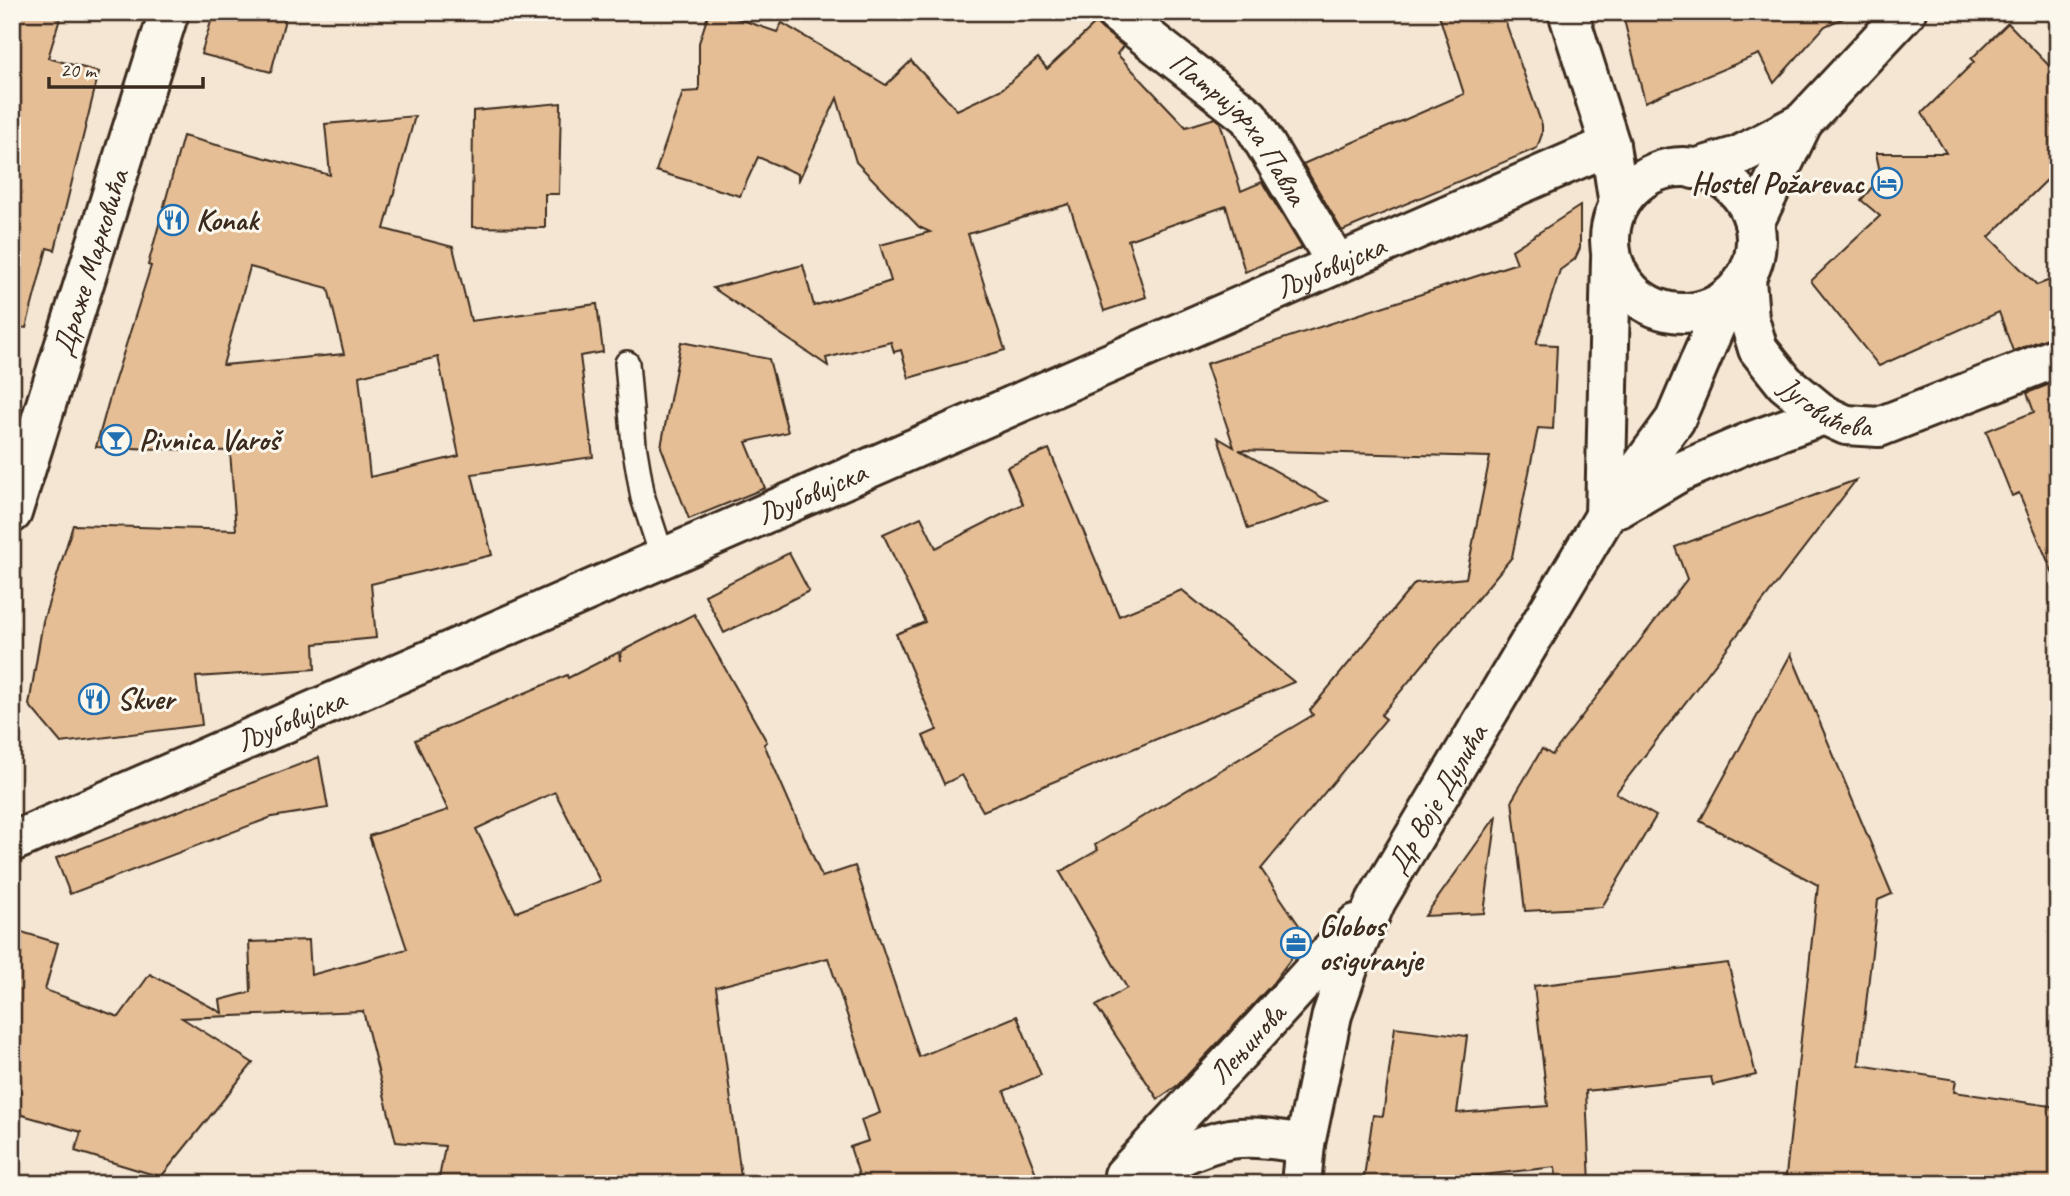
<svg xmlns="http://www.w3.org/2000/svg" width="2070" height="1196" font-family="Caveat,sans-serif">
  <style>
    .building { fill: #e5be96; stroke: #3b2a1e; stroke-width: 2; fill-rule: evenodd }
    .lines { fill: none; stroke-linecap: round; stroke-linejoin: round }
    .lane-casing { stroke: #3b2a1e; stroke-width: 28 }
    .street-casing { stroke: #3b2a1e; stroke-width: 44 }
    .secondary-casing { stroke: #3b2a1e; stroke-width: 44 }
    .lane { stroke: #fbf7ec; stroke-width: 23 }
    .street { stroke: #fbf7ec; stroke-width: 38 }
    .secondary { stroke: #fbf7ec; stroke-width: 38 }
    .labels { text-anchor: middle; stroke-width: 6; stroke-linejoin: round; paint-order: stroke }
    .street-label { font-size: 30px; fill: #3b2a1e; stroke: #fbf7ec }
    .poi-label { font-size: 30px; font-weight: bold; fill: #3b2a1e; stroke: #fbf7ec; text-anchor: start }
  </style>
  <rect width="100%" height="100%" fill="#f4e6d2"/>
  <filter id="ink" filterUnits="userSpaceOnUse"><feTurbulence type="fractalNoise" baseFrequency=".0143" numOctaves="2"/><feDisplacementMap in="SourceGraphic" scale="14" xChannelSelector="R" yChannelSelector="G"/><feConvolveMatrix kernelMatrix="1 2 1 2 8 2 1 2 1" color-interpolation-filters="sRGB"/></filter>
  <g filter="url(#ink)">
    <g class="building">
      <polygon points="12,12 62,12 48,58 99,72 55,250 47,248 26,328 12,326"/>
      <polygon points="214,12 287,12 271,72 201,54"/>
      <polygon points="709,12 718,12 777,32 782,23 886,85 911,61 957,110 1002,89 1038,58 1047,69 1096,23 1102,29 1123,46 1117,54 1186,127 1215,118 1220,122 1241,191 1262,182 1302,248 1245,272 1226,206 1128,240 1146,297 1104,311 1069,204 968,234 1005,350 909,378 901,350 894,352 891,342 826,358 828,366 713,288 803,265 814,306 891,281 880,245 930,232 919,227 856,162 837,98 798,182 798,174 758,157 740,196 656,171 683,92 699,91 699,43"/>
      <polygon points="1438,12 1502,12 1542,125 1542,134 1537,148 1342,231 1303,164 1464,94"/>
      <polygon points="1622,12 1857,12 1825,26 1774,83 1759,54 1645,102"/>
      <polygon points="2008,23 2058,75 2058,169 1989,237 2037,285 2058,277 2058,336 2050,337 2013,351 1999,312 1879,366 1811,281 1880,216 1861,200 1881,177 1876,153 1946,153 1922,113 1974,62 1971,59"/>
      <polygon points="561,103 559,194 545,194 545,228 472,227 473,111"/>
      <path d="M415,116L384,229L453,247L471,321L597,304L603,352L580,356L593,457L472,474L492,555L371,584L376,638L314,644L315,669L196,677L202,725L61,743L29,705L43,621L73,525L236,530L230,451L96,447L113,386L151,266L148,265L183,136L330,175L325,124ZM250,267L328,288L344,354L223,365ZM438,357L459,456L370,477L359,376Z"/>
      <polygon points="1580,206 1580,248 1575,259 1560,270 1536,344 1557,345 1553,429 1538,428 1512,557 1381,715 1386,719 1261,869 1307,937 1272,984 1229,1031 1178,1085 1158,1099 1096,1006 1127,988 1060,872 1098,850 1095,845 1313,715 1310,710 1415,583 1466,578 1490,457 1239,450 1328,501 1248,529 1218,438 1234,447 1206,364 1517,263 1512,250"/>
      <polygon points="681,342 769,359 788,432 746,442 765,488 689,519 661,447"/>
      <polygon points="2058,381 2058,583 2057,583 2019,493 2012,496 1986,431 2034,412 2027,393"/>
      <polygon points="1049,449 1119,616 1182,590 1294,682 983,811 962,775 944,784 923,736 937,730 896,634 925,622 883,534 921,517 936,548 1023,504 1007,467"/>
      <polygon points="1856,480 1616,793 1656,816 1602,907 1525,911 1512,800 1542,749 1552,755 1687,579 1675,547"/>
      <polygon points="789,553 809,591 724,633 705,595"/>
      <path d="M694,614L767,742L764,744L822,877L855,866L919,1057L1017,1016L1041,1075L1004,1091L1040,1184H862L850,1147L868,1141L861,1120L880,1113L828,958L716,987L742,1184H438L445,1146L396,1142L363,1011L182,1018L253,1063L161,1177L75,1151L81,1132L12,1112V929L58,943L45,990L119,1017L150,974L222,1013L220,1000L251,992L249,942L309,940L311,975L407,949L369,836L448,810L415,740L567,675L568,678L619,652L620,661L622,651ZM555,792L600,881L516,912L476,829Z"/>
      <polygon points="1791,654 1892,894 1878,900 1859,1065 1956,1080 1954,1092 2058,1107 2058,1184 1785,1184 1818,885 1700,821"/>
      <polygon points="319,757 328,808 272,817 70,894 56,858"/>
      <polygon points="1497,815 1484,913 1425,916"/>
      <polygon points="1728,963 1756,1075 1713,1085 1711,1077 1586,1091 1590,1184 1557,1184 1555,1167 1448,1179 1447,1184 1363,1184 1373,1115 1383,1116 1395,1027 1467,1036 1457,1113 1548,1106 1534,986"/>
    </g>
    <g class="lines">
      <g class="lane-casing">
        <polyline id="lane" points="627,363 634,445 643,498 663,559"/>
      </g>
      <g class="street-casing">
        <g id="street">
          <path id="s1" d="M1115,12L1249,117L1337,264"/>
          <path id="s2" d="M1746,279L1749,319L1758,349L1785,383L1824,415L1846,425L1879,427L2058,357"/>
          <path id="s3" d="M12,513L169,12"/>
          <path id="s4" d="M12,842L1610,145"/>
          <polyline points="1301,1184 1305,1144"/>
        </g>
      </g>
      <g class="secondary-casing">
        <g id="secondary">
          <polyline points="1568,12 1610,145 1619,205"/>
          <circle cx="1683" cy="240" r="73"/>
          <polyline points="1694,169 1738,156 1803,122 1906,12"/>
          <polyline points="1754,223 1803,122"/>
          <polyline points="1619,508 1680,472 1752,441 1824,415"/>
          <polyline points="1605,516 1611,259"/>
          <path id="s5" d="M1124,1175L1245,1046L1356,924"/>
          <path id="s6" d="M1123,1184C1155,1169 1206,1139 1240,1138C1262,1136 1284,1141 1305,1144L1332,1015L1351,960L1376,901L1605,516L1675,420L1727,298"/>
        </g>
      </g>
      <use href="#lane" class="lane"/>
      <use href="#street" class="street"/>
      <use href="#secondary" class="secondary"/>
    </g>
  </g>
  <defs>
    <g id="hotel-ring" transform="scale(1.575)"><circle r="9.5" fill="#fbf7ec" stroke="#1f6fb2" stroke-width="1.5"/><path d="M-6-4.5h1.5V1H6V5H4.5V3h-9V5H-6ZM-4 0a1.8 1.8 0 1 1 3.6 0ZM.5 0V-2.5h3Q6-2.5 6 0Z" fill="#1f6fb2"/></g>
    <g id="restaurant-ring" transform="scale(1.575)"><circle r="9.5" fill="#fbf7ec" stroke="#1f6fb2" stroke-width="1.5"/><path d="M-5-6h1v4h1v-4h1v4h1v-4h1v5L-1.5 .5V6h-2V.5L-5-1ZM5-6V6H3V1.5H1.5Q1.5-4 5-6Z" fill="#1f6fb2"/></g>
    <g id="bar-ring" transform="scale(1.575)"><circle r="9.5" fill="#fbf7ec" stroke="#1f6fb2" stroke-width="1.5"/><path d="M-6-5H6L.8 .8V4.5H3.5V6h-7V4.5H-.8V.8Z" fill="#1f6fb2"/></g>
    <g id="office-ring" transform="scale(1.575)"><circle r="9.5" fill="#fbf7ec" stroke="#1f6fb2" stroke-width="1.5"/><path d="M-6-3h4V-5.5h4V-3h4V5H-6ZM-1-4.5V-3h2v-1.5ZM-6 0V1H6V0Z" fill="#1f6fb2"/></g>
  </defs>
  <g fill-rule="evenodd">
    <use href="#hotel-ring" x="1887" y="183"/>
    <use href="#restaurant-ring" x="173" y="220"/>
    <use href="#bar-ring" x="116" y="440"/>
    <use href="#restaurant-ring" x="94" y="699"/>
    <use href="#office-ring" x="1296" y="943"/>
  </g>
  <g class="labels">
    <g class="street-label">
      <text dy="10" stroke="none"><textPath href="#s1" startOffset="172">Патријарха Павла</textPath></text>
      <text dy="10" stroke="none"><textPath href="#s3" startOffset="262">Драже Марковића</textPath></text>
      <text dy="10" stroke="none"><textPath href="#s4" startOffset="1438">Љубовијска</textPath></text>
      <text dy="10" stroke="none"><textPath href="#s2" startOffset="164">Југовићева</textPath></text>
      <text dy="10" stroke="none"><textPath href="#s4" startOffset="872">Љубовијска</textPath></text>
      <text dy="10" stroke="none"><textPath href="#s4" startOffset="304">Љубовијска</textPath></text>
      <text dy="10" stroke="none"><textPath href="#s6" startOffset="565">Др Воје Дулића</textPath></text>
      <text dy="10" stroke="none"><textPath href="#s5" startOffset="180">Лењинова</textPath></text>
    </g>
    <g class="poi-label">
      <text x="1864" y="193" text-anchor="end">Hostel Požarevac</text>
      <text x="196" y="230">Konak</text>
      <text x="139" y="450">Pivnica Varoš</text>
      <text x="117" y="709">Skver</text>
      <text x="1319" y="936">Globos<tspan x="1319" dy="34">osiguranje</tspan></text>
    </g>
  </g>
  <rect width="2070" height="1196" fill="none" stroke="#fbf7ec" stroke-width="42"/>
  <rect x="21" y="21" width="2028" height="1154" fill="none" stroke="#3b2a1e" stroke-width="2.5" filter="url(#ink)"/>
  <path d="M49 77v10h154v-10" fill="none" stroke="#3b2a1e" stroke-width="3.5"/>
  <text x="60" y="77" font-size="21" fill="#3b2a1e" stroke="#fbf7ec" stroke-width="5" paint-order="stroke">20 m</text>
</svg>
